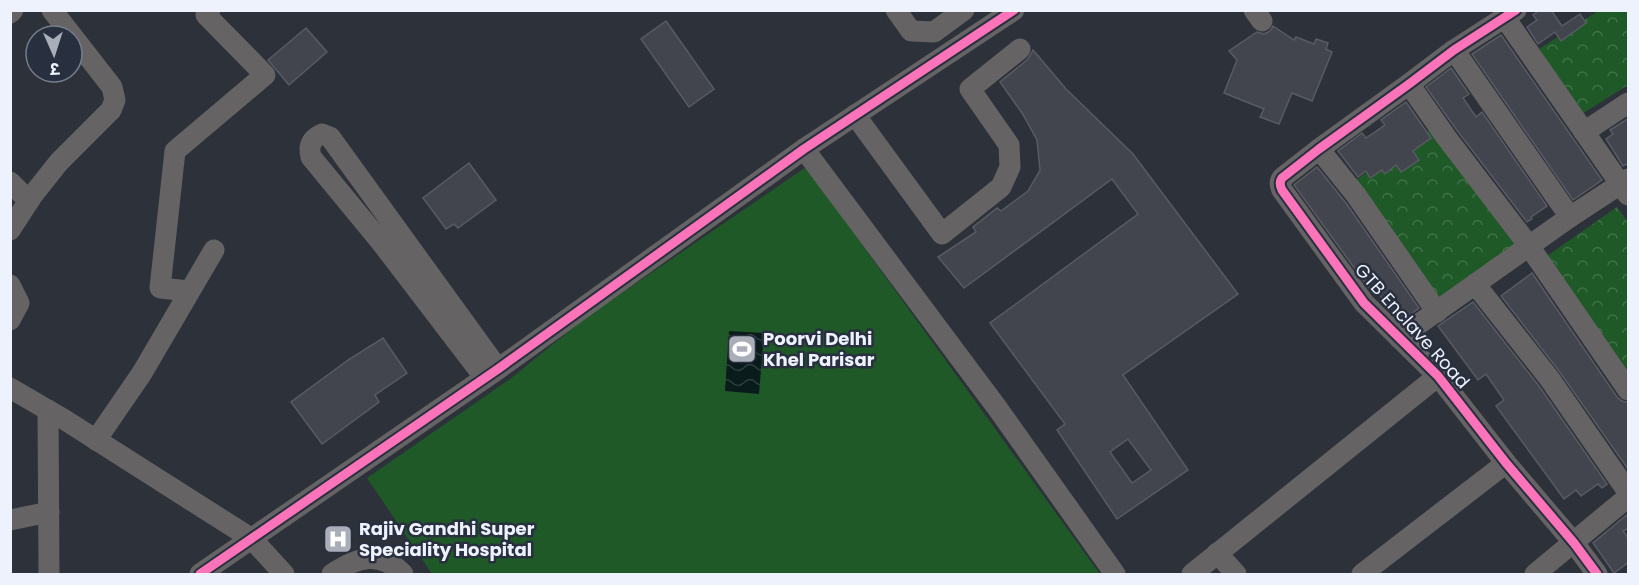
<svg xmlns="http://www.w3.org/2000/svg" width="1639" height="585" font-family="Poppins,'Noto Sans Devanagari',sans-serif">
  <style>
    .grass { fill: #1f5928 }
    .forest { fill: url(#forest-crowns) }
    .water { fill: url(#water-waves) }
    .building { fill: #42454d; stroke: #585b63; stroke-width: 1.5; fill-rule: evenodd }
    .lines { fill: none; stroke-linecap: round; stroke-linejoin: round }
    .minor { stroke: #656364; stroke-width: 21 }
    .cycleway-casing { stroke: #282f3f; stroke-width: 13 }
    .cycleway { stroke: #fb73b8; stroke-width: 9 }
    .labels { text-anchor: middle; stroke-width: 5; stroke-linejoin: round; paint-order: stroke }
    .street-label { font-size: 18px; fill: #eef2fd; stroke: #282f3f }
    .poi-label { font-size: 18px; font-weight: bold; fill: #eef2fd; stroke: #282f3f; text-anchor: start }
  </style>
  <defs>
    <pattern id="forest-crowns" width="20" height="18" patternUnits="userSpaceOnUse" patternTransform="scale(1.5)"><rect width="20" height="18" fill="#1f5928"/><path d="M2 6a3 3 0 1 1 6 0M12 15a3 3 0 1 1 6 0" fill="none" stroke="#407148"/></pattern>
    <pattern id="water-waves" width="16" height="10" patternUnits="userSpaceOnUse" patternTransform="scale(1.5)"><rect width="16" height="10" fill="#0a1b1c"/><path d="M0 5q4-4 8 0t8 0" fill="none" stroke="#2e3d3e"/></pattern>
  </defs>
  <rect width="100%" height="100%" fill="#2d313a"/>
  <polygon class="grass" points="806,167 1100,574 432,574 367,478 510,379 584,319"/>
  <g class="forest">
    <polygon points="1598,11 1628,11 1628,85 1574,119 1533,53"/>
    <polygon points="1436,126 1519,248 1431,310 1347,186"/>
    <polygon points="1617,207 1628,222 1628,391 1534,265"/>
  </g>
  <polygon class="water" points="729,331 764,333 759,394 725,391"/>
  <g class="building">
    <polygon points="1540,10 1551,10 1562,26 1580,14 1586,23 1561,41 1555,32 1538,44 1527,27 1537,20 1533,15"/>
    <polygon points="666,21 714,89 689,107 641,39"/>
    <polygon points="1273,26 1294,40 1296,37 1314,44 1316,39 1328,43 1326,49 1332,52 1312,101 1292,93 1279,124 1260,117 1264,109 1224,93 1237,60 1229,51 1257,32 1264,34 1270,31"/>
    <polygon points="306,28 327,52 289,85 268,60"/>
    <polygon points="1501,35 1602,180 1573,200 1472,54"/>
    <path d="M1033,50L1066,89L1133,154L1238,294L1123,375L1188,470L1117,519L1057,430L1065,424L990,323L1138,214L1112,179L964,288L938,257L976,232L973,227L997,208L1001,211L1028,191L1040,170L1037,140L1022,113L1000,82L1028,59ZM1128,439L1151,470L1132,483L1110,452Z"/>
    <polygon points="1451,68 1469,94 1463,98 1476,117 1482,112 1547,206 1531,217 1532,219 1527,222 1456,129 1426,87"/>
    <polygon points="1406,102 1431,138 1413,151 1419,160 1401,172 1396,165 1385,174 1382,170 1370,178 1366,171 1358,177 1338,151 1362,133 1366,138 1385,125 1381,120"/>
    <polygon points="1629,118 1629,163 1623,166 1606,139 1613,134 1610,130"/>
    <polygon points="469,163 496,200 458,228 454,224 446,229 423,198"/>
    <polygon points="1317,167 1346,203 1419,308 1401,321 1378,293 1374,295 1294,185"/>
    <polygon points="1532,273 1617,397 1622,401 1629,403 1628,469 1559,371 1501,296"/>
    <polygon points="1473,302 1539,386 1607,484 1602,488 1598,484 1581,496 1576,490 1564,499 1496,406 1504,400 1486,374 1478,380 1438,326"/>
    <polygon points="383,338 407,373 375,395 379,402 322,444 291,402 348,360"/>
    <polygon points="1629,513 1629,528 1623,531 1629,539 1629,562 1614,573 1593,543"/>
  </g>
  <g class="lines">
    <g class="minor">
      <polyline points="896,10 911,31 934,32 964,10"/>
      <polyline points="1254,10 1262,21"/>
      <path d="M1516,10L1454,50L1409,84L1319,149L1282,178C1279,182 1280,186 1282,190L1364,303L1438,376L1506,463L1574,543L1597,574"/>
      <polyline points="10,13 13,10"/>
      <polyline points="1505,18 1628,195"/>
      <polyline points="1454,50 1570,217"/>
      <polyline points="1409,84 1446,137 1529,246 1628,390"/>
      <polyline points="855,115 942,234 1001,187 1010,167 1009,145 970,89 1020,49"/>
      <polyline points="1584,132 1628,103"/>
      <polyline points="804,149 998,409 1115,574"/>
      <polyline points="1319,149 1356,195 1437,312"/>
      <polyline points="10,182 29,201"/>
      <polyline points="10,230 32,196 59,162 111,110 115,100 112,87 52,10"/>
      <polyline points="1475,284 1549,378 1628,492"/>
      <polyline points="10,285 19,303 10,320"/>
      <polyline points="189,291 160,288 175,151 265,75 206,15 210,10"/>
      <polyline points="1399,338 1570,217 1628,179"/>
      <path d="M485,378L381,242L311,157C308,145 311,139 322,134L330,137L498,369"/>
      <polyline points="10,388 65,420 252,539 284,574"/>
      <polyline points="48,410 49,574"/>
      <polyline points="96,440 142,373 214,250"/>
      <polyline points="10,520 49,512"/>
      <polyline points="1217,553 1236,574"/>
      <polyline points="200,574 498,369 804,149 1014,10"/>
      <path d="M332,574C357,557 380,550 403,574"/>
      <polyline points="1192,574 1438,376"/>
      <polyline points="1362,574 1506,463"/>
      <polyline points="1535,574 1628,497"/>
    </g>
    <g class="cycleway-casing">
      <g id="cycleway">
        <path d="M1516,10L1454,50L1409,84L1319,149L1282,178C1279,182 1280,186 1282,190L1364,303L1438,376L1506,463L1574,543L1597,574"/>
        <polyline points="200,574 498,369 804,149 1014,10"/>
      </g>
    </g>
    <use href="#cycleway" class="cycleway"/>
  </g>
  <defs>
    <g id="stadium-square" transform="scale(1.5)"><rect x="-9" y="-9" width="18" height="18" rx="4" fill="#aaaeb9" stroke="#282f3f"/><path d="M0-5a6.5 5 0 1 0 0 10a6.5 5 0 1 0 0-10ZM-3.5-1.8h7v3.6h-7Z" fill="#fff"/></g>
    <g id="hospital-square" transform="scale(1.5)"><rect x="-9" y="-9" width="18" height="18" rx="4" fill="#aaaeb9" stroke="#282f3f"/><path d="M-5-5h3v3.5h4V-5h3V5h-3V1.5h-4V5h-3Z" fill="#fff"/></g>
  </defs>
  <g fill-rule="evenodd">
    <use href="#stadium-square" x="742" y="349"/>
    <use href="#hospital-square" x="338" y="539"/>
  </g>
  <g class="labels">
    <g class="street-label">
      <text transform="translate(1412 326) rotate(48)" y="6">GTB Enclave Road</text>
    </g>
    <g class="poi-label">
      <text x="763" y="345">Poorvi Delhi<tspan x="763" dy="21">Khel Parisar</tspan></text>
      <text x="359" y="535">Rajiv Gandhi Super<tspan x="359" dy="21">Speciality Hospital</tspan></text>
    </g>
  </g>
  <rect width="1639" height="585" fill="none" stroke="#eef2fd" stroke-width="24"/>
  <g transform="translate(54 54) rotate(177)"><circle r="28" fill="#282f3f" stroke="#777d8b" stroke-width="1.5"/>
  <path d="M0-4.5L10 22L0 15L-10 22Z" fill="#aaaeb9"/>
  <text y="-9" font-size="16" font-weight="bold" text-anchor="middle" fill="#eef2fd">उ</text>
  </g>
</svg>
